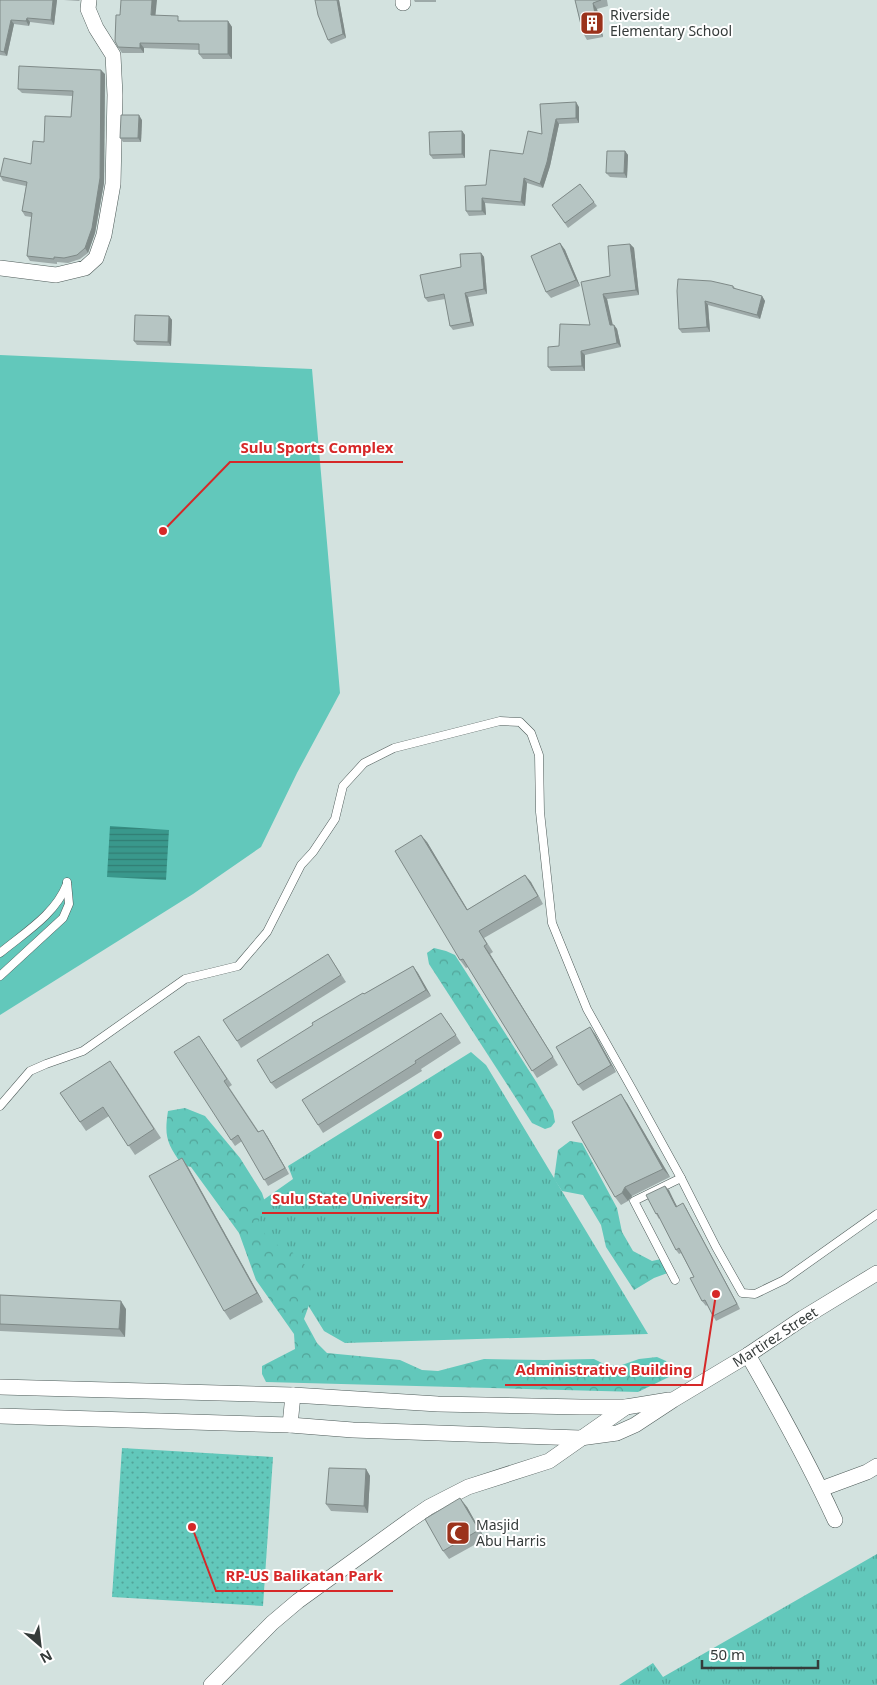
<svg xmlns="http://www.w3.org/2000/svg" width="877" height="1685" font-family="'Noto Sans',sans-serif">
  <style>
    .grass { fill: url(#grass-tufts) }
    .forest { fill: url(#forest-crowns) }
    .park { fill: url(#park-dots) }
    .garden { fill: #62c8bb }
    .water { fill: url(#water-rules) }
    .lines { fill: none; stroke-linecap: round; stroke-linejoin: round }
    .service-casing { stroke: #4e5b59; stroke-width: 9 }
    .minor-casing { stroke: #4e5b59; stroke-width: 16 }
    .service { stroke: #fff; stroke-width: 8 }
    .minor { stroke: #fff; stroke-width: 15 }
    .wall { fill: #9da9a8 }
    .shaded-wall { fill: #7f8a88 }
    .building { fill: #b6c5c3; stroke: #7f8a88 }
    .labels { text-anchor: middle; stroke-width: 4; stroke-linejoin: round; paint-order: stroke }
    .poi-label { font-size: 14px; fill: #353b3a; stroke: #fff; text-anchor: start }
    .street-label { font-size: 14px; fill: #353b3a; stroke: #fff }
    .leader { fill: none; stroke: #d62828; stroke-width: 2 }
    .callout-dot { fill: #d62828; stroke: #fff; stroke-width: 2 }
    .callout-label { font-size: 15px; text-anchor: middle; font-weight: bold; fill: #d62828; stroke: #fff; stroke-width: 4; stroke-linejoin: round; paint-order: stroke }
  </style>
  <defs>
    <pattern id="grass-tufts" width="24" height="20" patternUnits="userSpaceOnUse" patternTransform="scale(1.25)"><rect width="24" height="20" fill="#62c8bb"/><path d="M3 7l-1-3M5 7V3M7 7l1-3M15 17l-1-3M17 17v-4M19 17l1-3" fill="none" stroke="#52a499"/></pattern>
    <pattern id="forest-crowns" width="20" height="18" patternUnits="userSpaceOnUse" patternTransform="scale(1.25)"><rect width="20" height="18" fill="#62c8bb"/><path d="M2 6a3 3 0 1 1 6 0M12 15a3 3 0 1 1 6 0" fill="none" stroke="#52a499"/></pattern>
    <pattern id="park-dots" width="8" height="8" patternUnits="userSpaceOnUse" patternTransform="scale(1.25)"><rect width="8" height="8" fill="#62c8bb"/><path d="M2 2h.1M6 6h.1" fill="none" stroke="#52a499" stroke-width="1.8" stroke-linecap="round"/></pattern>
    <pattern id="water-rules" width="6" height="5" patternUnits="userSpaceOnUse" patternTransform="scale(1.25)"><rect width="6" height="5" fill="#39988c"/><path d="M0 2.5h6" fill="none" stroke="#317d73"/></pattern>
  </defs>
  <rect width="100%" height="100%" fill="#d3e2df"/>
  <g class="grass">
    <polygon points="471,1052 486,1065 648,1334 345,1343 324,1331 249,1210 293,1179 288,1166"/>
    <polygon points="877,1554 877,1685 619,1685 653,1663 663,1677"/>
  </g>
  <g class="forest">
    <polygon points="434,948 446,951 455,955 537,1083 553,1111 555,1122 551,1127 545,1129 532,1123 429,964 427,953"/>
    <path d="M185,1108L205,1116L240,1158L262,1193L265,1202L258,1222L269,1241L291,1251L309,1269L313,1294L304,1319L317,1343L327,1353L400,1360L422,1370L438,1371L484,1359L544,1360L594,1359L606,1365L619,1366L639,1359L657,1357L666,1361L670,1369L669,1377L638,1392L266,1382L262,1374V1366L295,1349L294,1334L256,1280L239,1233L191,1167L182,1165C167,1143 164,1137 168,1111Z"/>
    <polygon points="570,1141 582,1143 617,1208 622,1232 633,1251 652,1261 666,1258 673,1271 654,1278 634,1290 606,1247 601,1225 583,1195 562,1191 554,1179 558,1150"/>
  </g>
  <polygon class="park" points="122,1448 273,1457 263,1606 112,1597"/>
  <polygon class="garden" points="0,355 312,369 340,693 297,773 261,847 193,894 0,1015"/>
  <polygon class="water" points="110,826 169,830 166,880 107,877"/>
  <g class="lines">
    <g class="service-casing">
      <g id="service">
        <path d="M0,953C24,933 55,915 67,884"/>
        <polyline points="0,976 63,918 69,904 67,882"/>
        <polyline points="0,1106 30,1071 46,1064 83,1051 185,979 238,966 267,932 301,865 313,852 335,819 343,786 364,763 394,748 500,721 520,722 531,733 539,755 540,812 552,923 587,1009 632,1089 681,1178"/>
        <polyline points="675,1280 634,1201 681,1178 716,1247 742,1293 755,1294 784,1280 877,1214"/>
      </g>
    </g>
    <g class="minor-casing">
      <g id="minor">
        <polyline points="403,3 403,0"/>
        <polyline points="0,268 56,275 85,268 96,258 104,235 113,184 115,95 113,55 96,28 88,9 89,0"/>
        <path d="M748,1355C779,1409 809,1463 835,1520"/>
        <polyline points="0,1387 293,1395 438,1404 581,1407 626,1407 669,1400"/>
        <polyline points="0,1416 290,1425 353,1430 580,1438 617,1433 635,1425 673,1400 748,1355 803,1318 877,1273"/>
        <polyline points="290,1425 293,1395"/>
        <polyline points="821,1489 867,1472 877,1466"/>
        <polyline points="211,1685 272,1623 298,1601 410,1520 429,1507 468,1487 549,1461 626,1407"/>
      </g>
    </g>
    <use href="#service" class="service"/>
    <use href="#minor" class="minor"/>
  </g>
  <g class="wall">
    <polygon points="0,0 57,0 54,25 30,22 29,26 14,24 7,56 0,55"/>
    <polygon points="64,0 80,0 79,1"/>
    <polygon points="339,0 346,38 331,44 328,40"/>
    <polygon points="414,0 436,0 436,2 415,2"/>
    <polygon points="575,0 607,0 608,6 597,9 603,37 587,40 583,33"/>
    <polygon points="120,15 155,15 182,21 228,21 232,27 232,59 203,59 199,54 199,50 144,48 144,53 122,53 118,47"/>
    <polygon points="105,74 104,183 95,233 88,253 80,259 68,263 57,262 57,264 30,261 27,256 31,217 25,216 22,211 26,186 3,181 0,176 31,164 44,142 71,117 72,96 22,93 18,89"/>
    <polygon points="540,104 579,107 579,123 559,124 550,166 543,188 527,183 525,206 485,203 486,215 469,216 466,211 486,185 523,154 542,134"/>
    <polygon points="142,120 141,142 123,142 120,138"/>
    <polygon points="462,131 465,135 465,158 433,159 430,155"/>
    <polygon points="625,151 628,155 627,178 610,177 606,173"/>
    <polygon points="580,184 597,206 568,228 552,205"/>
    <polygon points="560,243 565,250 580,286 551,298 546,292"/>
    <polygon points="630,244 634,248 639,295 607,299 612,325 614,325 617,329 621,347 585,355 585,371 551,371 548,367 559,346 590,325 610,276"/>
    <polygon points="481,253 484,257 487,294 468,297 474,326 453,330 450,326 445,299 428,302 425,298 461,267"/>
    <polygon points="733,286 736,289 762,296 765,301 760,319 708,305 710,332 682,333 679,329 677,291"/>
    <polygon points="169,316 172,320 171,346 137,345 134,341"/>
    <polygon points="427,842 467,910 525,875 543,904 484,938 493,952 490,954 558,1065 537,1078 468,967 466,968 460,960"/>
    <polygon points="328,954 346,982 241,1048 237,1041"/>
    <polygon points="413,966 431,996 276,1089 271,1083 364,994"/>
    <polygon points="447,1021 461,1043 421,1069 422,1071 323,1133 318,1125"/>
    <polygon points="595,1034 616,1072 583,1091 578,1085"/>
    <polygon points="199,1036 232,1085 229,1087 259,1132 267,1136 289,1174 268,1186 242,1141 235,1146 231,1140"/>
    <polygon points="116,1069 161,1138 135,1155 109,1116 86,1131 60,1093"/>
    <polygon points="627,1103 670,1177 632,1196 628,1201 621,1205 615,1197"/>
    <polygon points="182,1158 188,1167 263,1302 230,1320 224,1311"/>
    <polygon points="665,1186 677,1206 686,1208 740,1309 716,1321 707,1305 706,1306 702,1301 694,1277 681,1253 679,1254 676,1250 660,1218 659,1219 656,1214"/>
    <polygon points="0,1295 126,1309 125,1337 0,1331"/>
    <polygon points="366,1469 370,1476 368,1513 331,1511 326,1504"/>
    <polygon points="467,1507 485,1539 449,1559 443,1551"/>
  </g>
  <g class="shaded-wall">
    <polygon points="53,0 57,0 54,25 51,20"/>
    <polygon points="152,0 157,0 155,20 151,15"/>
    <polygon points="337,0 339,0 346,38 343,34"/>
    <polygon points="593,3 597,9 603,37 598,30"/>
    <polygon points="27,18 30,22 29,26 26,21"/>
    <polygon points="11,20 14,24 7,56 4,52"/>
    <polygon points="228,21 232,27 232,59 228,54"/>
    <polygon points="140,43 144,48 144,53 140,48"/>
    <polygon points="101,70 105,74 104,183 95,233 88,253 85,248"/>
    <polygon points="576,102 579,107 579,123 576,118"/>
    <polygon points="139,115 142,120 141,142 138,138"/>
    <polygon points="556,119 559,124 550,166 543,188 540,184"/>
    <polygon points="462,131 465,135 465,158 462,154"/>
    <polygon points="625,151 628,155 627,178 624,173"/>
    <polygon points="524,178 527,183 525,206 521,202"/>
    <polygon points="482,198 485,203 486,215 482,211"/>
    <polygon points="560,243 565,250 580,286 576,280"/>
    <polygon points="630,244 634,248 639,295 636,290"/>
    <polygon points="481,253 484,257 487,294 484,289"/>
    <polygon points="465,293 468,297 474,326 471,322"/>
    <polygon points="603,294 607,299 614,330 610,325"/>
    <polygon points="762,296 765,301 760,319 757,315"/>
    <polygon points="705,301 708,305 710,332 707,327"/>
    <polygon points="169,316 172,320 171,346 168,342"/>
    <polygon points="614,325 617,329 621,347 617,343"/>
    <polygon points="581,351 585,355 585,371 582,366"/>
    <polygon points="421,835 427,842 472,917 467,910"/>
    <polygon points="525,875 531,882 543,904 538,896"/>
    <polygon points="484,946 490,954 558,1065 553,1057"/>
    <polygon points="413,966 418,973 431,996 426,990"/>
    <polygon points="590,1027 595,1034 616,1072 611,1065"/>
    <polygon points="621,1094 627,1103 670,1177 663,1169"/>
    <polygon points="263,1130 267,1136 289,1174 285,1168"/>
    <polygon points="182,1158 188,1167 263,1302 257,1293"/>
    <polygon points="665,1186 669,1190 679,1211 676,1207"/>
    <polygon points="625,1187 632,1196 628,1201 622,1193"/>
    <polygon points="683,1203 686,1208 740,1309 737,1304"/>
    <polygon points="121,1301 126,1309 125,1337 119,1329"/>
    <polygon points="366,1469 370,1476 368,1513 364,1506"/>
    <polygon points="460,1498 467,1507 485,1539 479,1530"/>
  </g>
  <g class="building">
    <polygon points="0,0 53,0 51,20 27,18 26,21 11,20 4,52 0,51"/>
    <polygon points="121,0 152,0 151,15 178,16 178,21 228,21 228,54 199,54 199,44 140,43 140,48 118,47 115,41 116,15 120,15"/>
    <polygon points="315,0 337,0 343,34 328,40 318,15"/>
    <polygon points="575,0 601,0 593,3 598,30 583,33"/>
    <polygon points="19,66 101,70 100,178 92,228 85,248 77,255 64,258 54,257 54,259 27,256 32,213 22,211 27,182 0,176 4,158 31,164 33,141 44,142 45,116 71,117 73,91 18,89"/>
    <polygon points="576,102 576,118 556,119 547,162 540,184 524,178 521,202 482,198 482,211 466,211 465,186 486,185 490,150 523,154 528,131 542,134 540,104"/>
    <polygon points="121,115 139,115 138,138 120,138"/>
    <polygon points="462,131 462,154 430,155 429,132"/>
    <polygon points="607,151 625,151 624,173 606,173"/>
    <polygon points="580,184 594,202 565,223 552,205"/>
    <polygon points="560,243 576,280 546,292 531,256"/>
    <polygon points="630,244 636,290 603,294 610,325 614,325 617,343 581,351 582,366 548,367 548,347 559,346 560,324 590,325 581,282 610,276 608,246"/>
    <polygon points="481,253 484,289 465,293 471,322 450,326 444,294 425,298 420,275 461,267 460,254"/>
    <polygon points="678,279 711,281 733,286 733,288 762,296 757,315 705,301 707,327 679,329 677,291"/>
    <polygon points="135,315 169,316 168,342 134,341"/>
    <polygon points="421,835 467,910 525,875 538,896 479,931 487,944 484,946 553,1057 532,1071 463,959 460,960 395,851"/>
    <polygon points="328,954 341,975 237,1041 223,1020"/>
    <polygon points="413,966 426,990 271,1083 257,1060 313,1025 312,1023 363,993 364,994"/>
    <polygon points="441,1013 456,1035 415,1061 416,1063 318,1125 302,1100"/>
    <polygon points="590,1027 611,1065 578,1085 556,1047"/>
    <polygon points="199,1036 227,1079 224,1081 258,1132 263,1130 285,1168 264,1180 238,1135 231,1140 174,1052"/>
    <polygon points="110,1061 154,1129 128,1146 103,1107 80,1122 60,1093"/>
    <polygon points="621,1094 663,1169 625,1187 622,1193 615,1197 572,1122"/>
    <polygon points="182,1158 257,1293 224,1311 149,1176"/>
    <polygon points="665,1186 676,1207 683,1203 737,1304 713,1316 705,1300 702,1301 690,1278 694,1277 679,1248 676,1250 657,1213 656,1214 646,1195"/>
    <polygon points="0,1295 121,1301 119,1329 0,1324"/>
    <polygon points="329,1468 366,1469 364,1506 326,1504"/>
    <polygon points="460,1498 479,1530 443,1551 425,1519"/>
  </g>
  <defs>
    <g id="building-square" transform="scale(1.25)"><rect x="-9" y="-9" width="18" height="18" rx="4" fill="#9b321b" stroke="#fff"/><path d="M-4-6H4V6H1V3H-1V6H-4ZM-2.5-4.3h1.7v1.8h-1.7ZM.8-4.3h1.7v1.8H.8ZM-2.5-1h1.7V.8h-1.7ZM.8-1h1.7V.8H.8Z" fill="#fff"/></g>
    <g id="mosque-square" transform="scale(1.25)"><rect x="-9" y="-9" width="18" height="18" rx="4" fill="#9b321b" stroke="#fff"/><path d="M3.5-4.9A6 6 0 1 0 3.5 4.9A5 5 0 1 1 3.5-4.9Z" fill="#fff"/></g>
  </defs>
  <g fill-rule="evenodd">
    <use href="#building-square" x="592" y="23"/>
    <use href="#mosque-square" x="458" y="1533"/>
  </g>
  <g class="labels">
    <g class="poi-label">
      <text x="610" y="20">Riverside<tspan x="610" dy="16">Elementary School</tspan></text>
      <text x="476" y="1530">Masjid<tspan x="476" dy="16">Abu Harris</tspan></text>
    </g>
    <g class="street-label">
      <text transform="translate(775 1337) rotate(-33)" y="5">Martirez Street</text>
    </g>
  </g>
  <path class="leader" d="M163 531L230 462H403M438 1135L438 1213H262M716 1294L702 1385H505M192 1527L216 1591H393"/>
  <g class="callout-dot">
    <circle cx="163" cy="531" r="5"/>
    <circle cx="438" cy="1135" r="5"/>
    <circle cx="716" cy="1294" r="5"/>
    <circle cx="192" cy="1527" r="5"/>
  </g>
  <g class="callout-label">
    <text x="317" y="453">Sulu Sports Complex</text>
    <text x="350" y="1204">Sulu State University</text>
    <text x="604" y="1375">Administrative Building</text>
    <text x="304" y="1581">RP-US Balikatan Park</text>
  </g>
  <g transform="translate(40 1645) rotate(152)" stroke="#ffffff" stroke-width="4" paint-order="stroke">
  <path d="M0-4L9 19L0 12L-9 19Z" fill="#353b3a"/>
  <text y="-8" font-size="14" font-weight="bold" text-anchor="middle" fill="#353b3a">N</text>
  </g>
  <path d="M702 1660v8h116v-8" fill="none" stroke="#353b3a" stroke-width="2.5"/>
  <text x="710" y="1660" font-size="15" fill="#353b3a" stroke="#ffffff" stroke-width="4" paint-order="stroke">50 m</text>
</svg>
